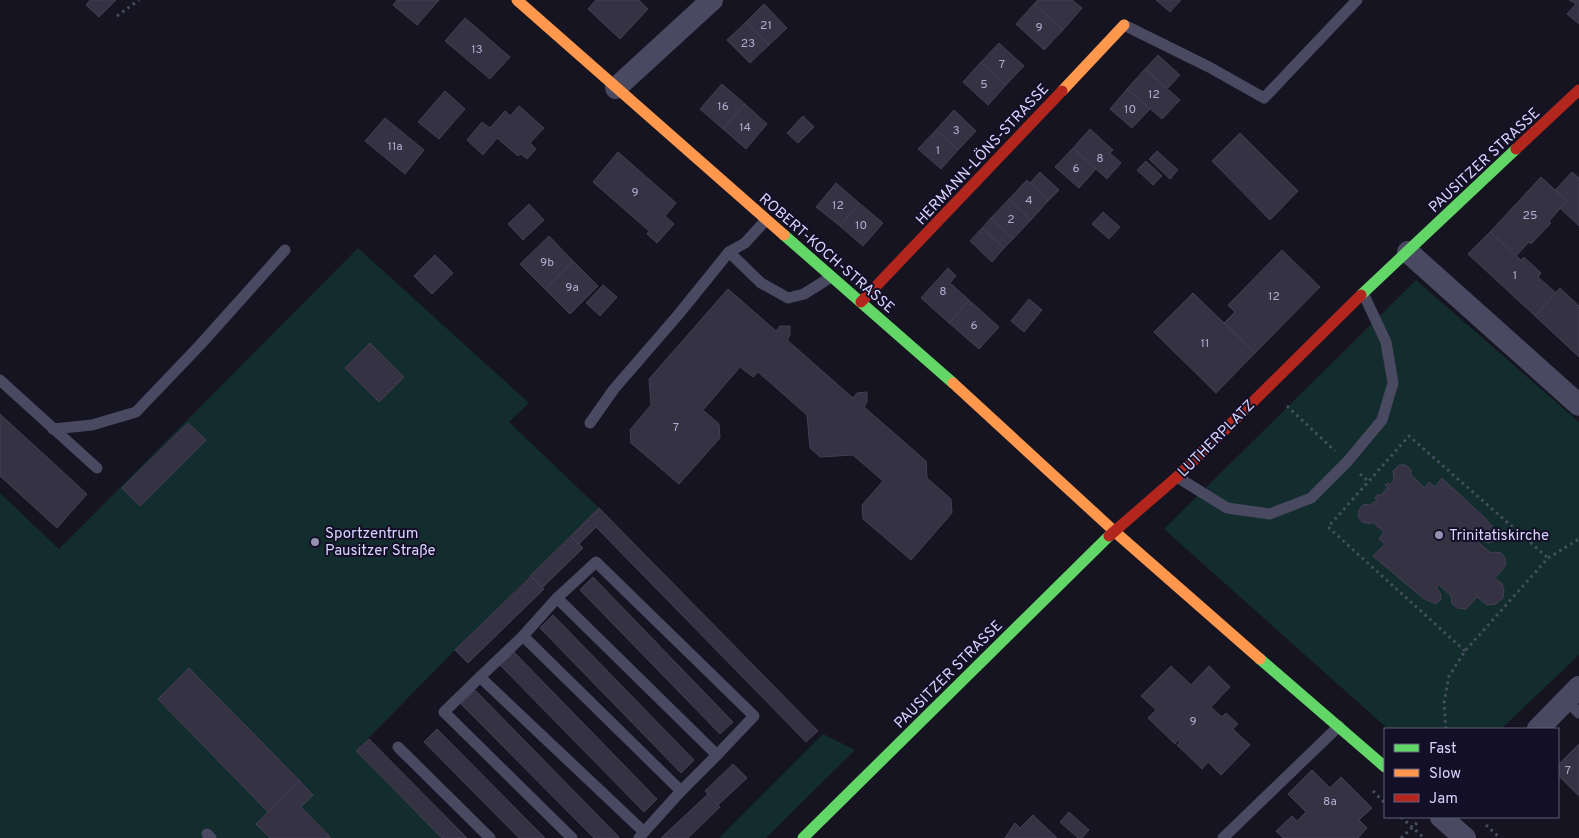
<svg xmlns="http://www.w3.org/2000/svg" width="1579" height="838" font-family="Overpass,sans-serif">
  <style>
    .green { fill: #132c2d }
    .building { fill: #343243; stroke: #433f54 }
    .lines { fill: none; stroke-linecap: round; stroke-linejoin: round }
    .path { stroke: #44505f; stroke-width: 3; stroke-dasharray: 2.5 4; stroke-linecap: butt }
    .lane { stroke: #4a4962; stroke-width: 11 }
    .street { stroke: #4a4962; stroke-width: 22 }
    .fast { stroke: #63d668; stroke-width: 11 }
    .slow { stroke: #ff974d; stroke-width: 11 }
    .jam { stroke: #b3261e; stroke-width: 11 }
    .poi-dot { fill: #9591b1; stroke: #130f26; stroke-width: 2 }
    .labels { text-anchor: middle; stroke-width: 4; stroke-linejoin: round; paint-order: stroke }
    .number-label { font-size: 12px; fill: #b0acd0 }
    .street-label { font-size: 15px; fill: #d9d4ff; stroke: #130f26 }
    .poi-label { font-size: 15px; fill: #d9d4ff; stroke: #130f26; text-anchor: start }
  </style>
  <rect width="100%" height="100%" fill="#161421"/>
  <g class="green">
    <polygon points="358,248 529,403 509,422 599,508 455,650 356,751 442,838 0,838 0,493 59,549"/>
    <polygon points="1416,280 1579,422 1579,655 1501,729 1388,729 1164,529"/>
    <polygon points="823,734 855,750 766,838 719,838"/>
  </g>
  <g class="building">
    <polygon points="90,0 116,0 99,17 86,5"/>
    <polygon points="397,0 439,0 417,25 393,5"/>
    <polygon points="596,0 639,0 648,9 620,39 588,9"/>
    <polygon points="1038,0 1072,0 1082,8 1063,30 1034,4"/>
    <polygon points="1156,0 1181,0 1170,12"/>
    <polygon points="1569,0 1579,0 1579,24 1567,14 1576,4"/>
    <polygon points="764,4 787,28 769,45 746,22"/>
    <polygon points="1034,4 1063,30 1044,50 1016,24"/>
    <polygon points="465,18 510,57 490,79 445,41"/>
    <polygon points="746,22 769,45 750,63 727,40"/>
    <polygon points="999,43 1024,66 1006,85 981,62"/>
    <polygon points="1158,55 1180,75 1167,89 1145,69"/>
    <polygon points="981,62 1006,85 988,105 963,82"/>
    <polygon points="1145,69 1180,100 1162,119 1127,89"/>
    <polygon points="722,84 745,104 723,129 700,109"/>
    <polygon points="1127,89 1150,109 1132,128 1110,109"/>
    <polygon points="445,91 465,109 439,139 418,122"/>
    <polygon points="745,104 767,124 746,149 723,129"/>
    <polygon points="519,106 544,128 530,143 536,149 527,159 521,154 518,156 497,138 483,155 467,140 482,122 490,128 505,111 510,116"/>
    <polygon points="954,110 976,131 958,150 936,130"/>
    <polygon points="803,116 814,127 798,143 787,133"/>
    <polygon points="385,118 424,150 405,174 365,141"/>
    <polygon points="1090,129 1113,150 1110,153 1121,163 1107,179 1073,148"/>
    <polygon points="936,130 958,150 941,169 918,149"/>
    <polygon points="1240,133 1298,191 1270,220 1212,161"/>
    <polygon points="1073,148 1096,169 1079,188 1055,167"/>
    <polygon points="1157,151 1178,170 1170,179 1149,159"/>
    <polygon points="618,152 676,203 665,216 674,224 657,243 647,234 649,231 593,182"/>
    <polygon points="1146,161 1162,176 1153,185 1137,170"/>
    <polygon points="1040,172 1059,190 1048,201 1030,183"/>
    <polygon points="1572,172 1579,178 1579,226 1560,208 1567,201 1555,190"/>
    <polygon points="1541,177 1567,201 1549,221 1551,223 1531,244 1529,242 1516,256 1490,232"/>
    <polygon points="1027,180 1048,201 1031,220 1009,199"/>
    <polygon points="836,183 859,203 840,226 816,207"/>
    <polygon points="1009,199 1031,220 1013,239 991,218"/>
    <polygon points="859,203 883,223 863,246 840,226"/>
    <polygon points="529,204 544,220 523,240 508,224"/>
    <polygon points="1103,212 1120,227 1109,239 1092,224"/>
    <polygon points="991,218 1013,239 1004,248 982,228"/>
    <polygon points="982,228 1004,248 992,262 970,241"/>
    <polygon points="1490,232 1521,260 1524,257 1541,273 1538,277 1556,293 1535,316 1468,254"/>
    <polygon points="549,236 573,261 545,289 520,264"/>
    <polygon points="1282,250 1320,287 1255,353 1224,323 1235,312 1228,305"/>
    <polygon points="435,255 453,273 432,294 414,276"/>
    <polygon points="573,261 598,286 570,314 545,289"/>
    <polygon points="948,268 956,276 950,283 969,300 949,323 921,298"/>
    <polygon points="603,285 617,297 600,316 586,303"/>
    <polygon points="1560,288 1579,306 1579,357 1535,316"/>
    <polygon points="728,289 776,331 780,326 790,326 790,335 787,340 853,398 857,393 867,392 867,402 864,407 926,461 927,478 951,499 952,513 911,560 863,519 862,505 883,481 853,455 820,457 810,448 807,415 758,372 753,377 740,367 703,410 719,424 720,438 679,484 631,443 630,430 651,405 649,379"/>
    <polygon points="1193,293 1255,353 1216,393 1154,332"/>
    <polygon points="1029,299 1042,310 1024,332 1011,321"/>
    <polygon points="969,300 999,327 979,349 949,323"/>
    <polygon points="370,343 404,377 379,402 345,368"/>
    <polygon points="0,414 87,494 57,528 0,476"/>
    <polygon points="188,423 206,440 140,506 122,488"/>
    <polygon points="1399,465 1406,465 1411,470 1411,475 1425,488 1429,482 1435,487 1442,478 1484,517 1497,532 1495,541 1488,543 1481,538 1478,542 1491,553 1495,552 1501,553 1505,558 1506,565 1495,578 1502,584 1504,589 1503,598 1496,604 1487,605 1477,597 1466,609 1457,608 1452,604 1451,596 1439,585 1436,588 1440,592 1441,599 1436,604 1424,599 1373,556 1385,544 1379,539 1384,532 1372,522 1370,524 1362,522 1358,516 1359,510 1364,504 1370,505 1377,500 1375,498 1378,494 1380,496 1388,487 1385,485 1388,483 1390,485 1394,480 1393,471"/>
    <polygon points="599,508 818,731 806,742 596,527 579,544 571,536"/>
    <polygon points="571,536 583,548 542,588 530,576"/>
    <polygon points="531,576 544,589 468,663 455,650"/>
    <polygon points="593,577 733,722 720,734 580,590"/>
    <polygon points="553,615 694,760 681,773 540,628"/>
    <polygon points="514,652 657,799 644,812 500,665"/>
    <polygon points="1171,666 1191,685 1209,666 1230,687 1211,707 1222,717 1226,713 1238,724 1233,729 1250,745 1221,775 1208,762 1202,769 1177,745 1180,742 1178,740 1175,744 1148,718 1156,710 1141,696"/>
    <polygon points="189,668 300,781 268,812 158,699"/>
    <polygon points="475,690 619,837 617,838 594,838 461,704"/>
    <polygon points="437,729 545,838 519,838 424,742"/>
    <polygon points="369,739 467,838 442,838 356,751"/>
    <polygon points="1579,744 1579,796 1558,775 1558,765"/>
    <polygon points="733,764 747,778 718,805 705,791"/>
    <polygon points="1312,770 1330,788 1341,777 1372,808 1359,820 1367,828 1358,838 1283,838 1276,831 1292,816 1297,821 1306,812 1288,794"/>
    <polygon points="300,781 313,795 301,807 331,838 270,838 256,824"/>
    <polygon points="708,794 720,807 688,838 661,838"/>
    <polygon points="1069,812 1089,830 1082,838 1078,838 1060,822"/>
    <polygon points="1033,815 1057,838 1005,838 1015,823 1020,828"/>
  </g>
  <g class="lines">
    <g class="path">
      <polyline points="117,16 139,0"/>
      <polyline points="1287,406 1335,451"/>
      <polyline points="1360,474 1369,482"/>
      <polyline points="1465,651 1328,527 1409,436 1548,558"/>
      <polyline points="1446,729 1444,703 1449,676 1465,651 1548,558 1579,539"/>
      <polyline points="1373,791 1385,803"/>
      <polyline points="1401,817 1424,838"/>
      <polyline points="1486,825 1500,838"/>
      <polyline points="1401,838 1419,821"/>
    </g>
    <g class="lane">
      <polyline points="1124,25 1209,67 1264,98 1357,0"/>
      <polyline points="766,220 745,243 729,252 761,283 788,298 804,294 831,277"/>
      <polyline points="0,380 97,468"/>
      <polyline points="590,423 614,389 678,315 729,252"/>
      <polyline points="53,429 92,425 136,412 201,344 285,250"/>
      <polyline points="1177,477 1227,508 1270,514 1311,498 1347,462 1382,420 1393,383 1386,342 1363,293"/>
      <polyline points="557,598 596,562 754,716 717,755"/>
      <polyline points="523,636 557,598 717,755 681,791"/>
      <polyline points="480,677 523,636 681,791 644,832"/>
      <polyline points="1566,700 1579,713"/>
      <polyline points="398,747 490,838"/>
      <polyline points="207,834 211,838"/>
      <polyline points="572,838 444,712 480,677 644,832 639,838"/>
      <polyline points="1223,838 1339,726"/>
    </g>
    <g class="street">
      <polyline points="616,88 712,0"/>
      <polyline points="1408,252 1579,405"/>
      <polyline points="1538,729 1579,687"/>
      <polyline points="1441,817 1465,838"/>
    </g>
    <g class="fast">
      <polyline points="784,235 953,383"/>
      <polyline points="1361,295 1516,149"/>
      <polyline points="1260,659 1385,767"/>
      <polyline points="803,838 1109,536"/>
    </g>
    <g class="slow">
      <polyline points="517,0 784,235"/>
      <polyline points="1062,91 1124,25"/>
      <polyline points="953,383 1114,531 1260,659"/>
    </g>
    <g class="jam">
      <polyline points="1516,149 1579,90"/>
      <polyline points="861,302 1062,91"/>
      <polyline points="1109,536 1177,477 1361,295"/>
    </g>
  </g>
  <g class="poi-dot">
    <circle cx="1439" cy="535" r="5"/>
    <circle cx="315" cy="542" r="5"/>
  </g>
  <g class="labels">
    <g class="number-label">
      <text x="766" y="29">21</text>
      <text x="1039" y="31">9</text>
      <text x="748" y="47">23</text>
      <text x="477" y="53">13</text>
      <text x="1002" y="68">7</text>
      <text x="984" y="88">5</text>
      <text x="1154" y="98">12</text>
      <text x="723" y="110">16</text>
      <text x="1130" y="113">10</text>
      <text x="745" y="131">14</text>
      <text x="956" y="134">3</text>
      <text x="395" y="150">11a</text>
      <text x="938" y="154">1</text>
      <text x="1100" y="162">8</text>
      <text x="1076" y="172">6</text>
      <text x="635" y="196">9</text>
      <text x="1029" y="204">4</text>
      <text x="838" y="209">12</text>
      <text x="1530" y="219">25</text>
      <text x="1011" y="223">2</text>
      <text x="861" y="229">10</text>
      <text x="547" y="266">9b</text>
      <text x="1515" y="279">1</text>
      <text x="572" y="291">9a</text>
      <text x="943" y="295">8</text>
      <text x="1274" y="300">12</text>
      <text x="974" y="329">6</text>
      <text x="1205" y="347">11</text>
      <text x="676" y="431">7</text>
      <text x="1193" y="725">9</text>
      <text x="1568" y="774">7</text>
      <text x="1330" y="805">8a</text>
    </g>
    <g class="street-label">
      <text transform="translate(982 154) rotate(-47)" y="5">HERMANN-LÖNS-STRASSE</text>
      <text transform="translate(1484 160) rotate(-43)" y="5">PAUSITZER STRASSE</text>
      <text transform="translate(827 253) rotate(41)" y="5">ROBERT-KOCH-STRASSE</text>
      <text transform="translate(1216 438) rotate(-45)" y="5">LUTHERPLATZ</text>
      <text transform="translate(948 674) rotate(-45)" y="5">PAUSITZER STRASSE</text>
    </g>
    <g class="poi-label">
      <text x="325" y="538">Sportzentrum<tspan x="325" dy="17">Pausitzer Straße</tspan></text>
      <text x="1449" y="540">Trinitatiskirche</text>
    </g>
  </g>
  <rect x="1384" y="728" width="175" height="90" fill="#130f26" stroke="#625e7d"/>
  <rect x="1394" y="744" width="25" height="8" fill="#63d668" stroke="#625e7d"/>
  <text x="1429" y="753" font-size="15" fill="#d9d4ff">Fast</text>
  <rect x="1394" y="769" width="25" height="8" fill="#ff974d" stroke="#625e7d"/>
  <text x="1429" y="778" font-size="15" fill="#d9d4ff">Slow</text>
  <rect x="1394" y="794" width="25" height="8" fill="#b3261e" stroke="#625e7d"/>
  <text x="1429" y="803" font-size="15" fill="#d9d4ff">Jam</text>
</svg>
